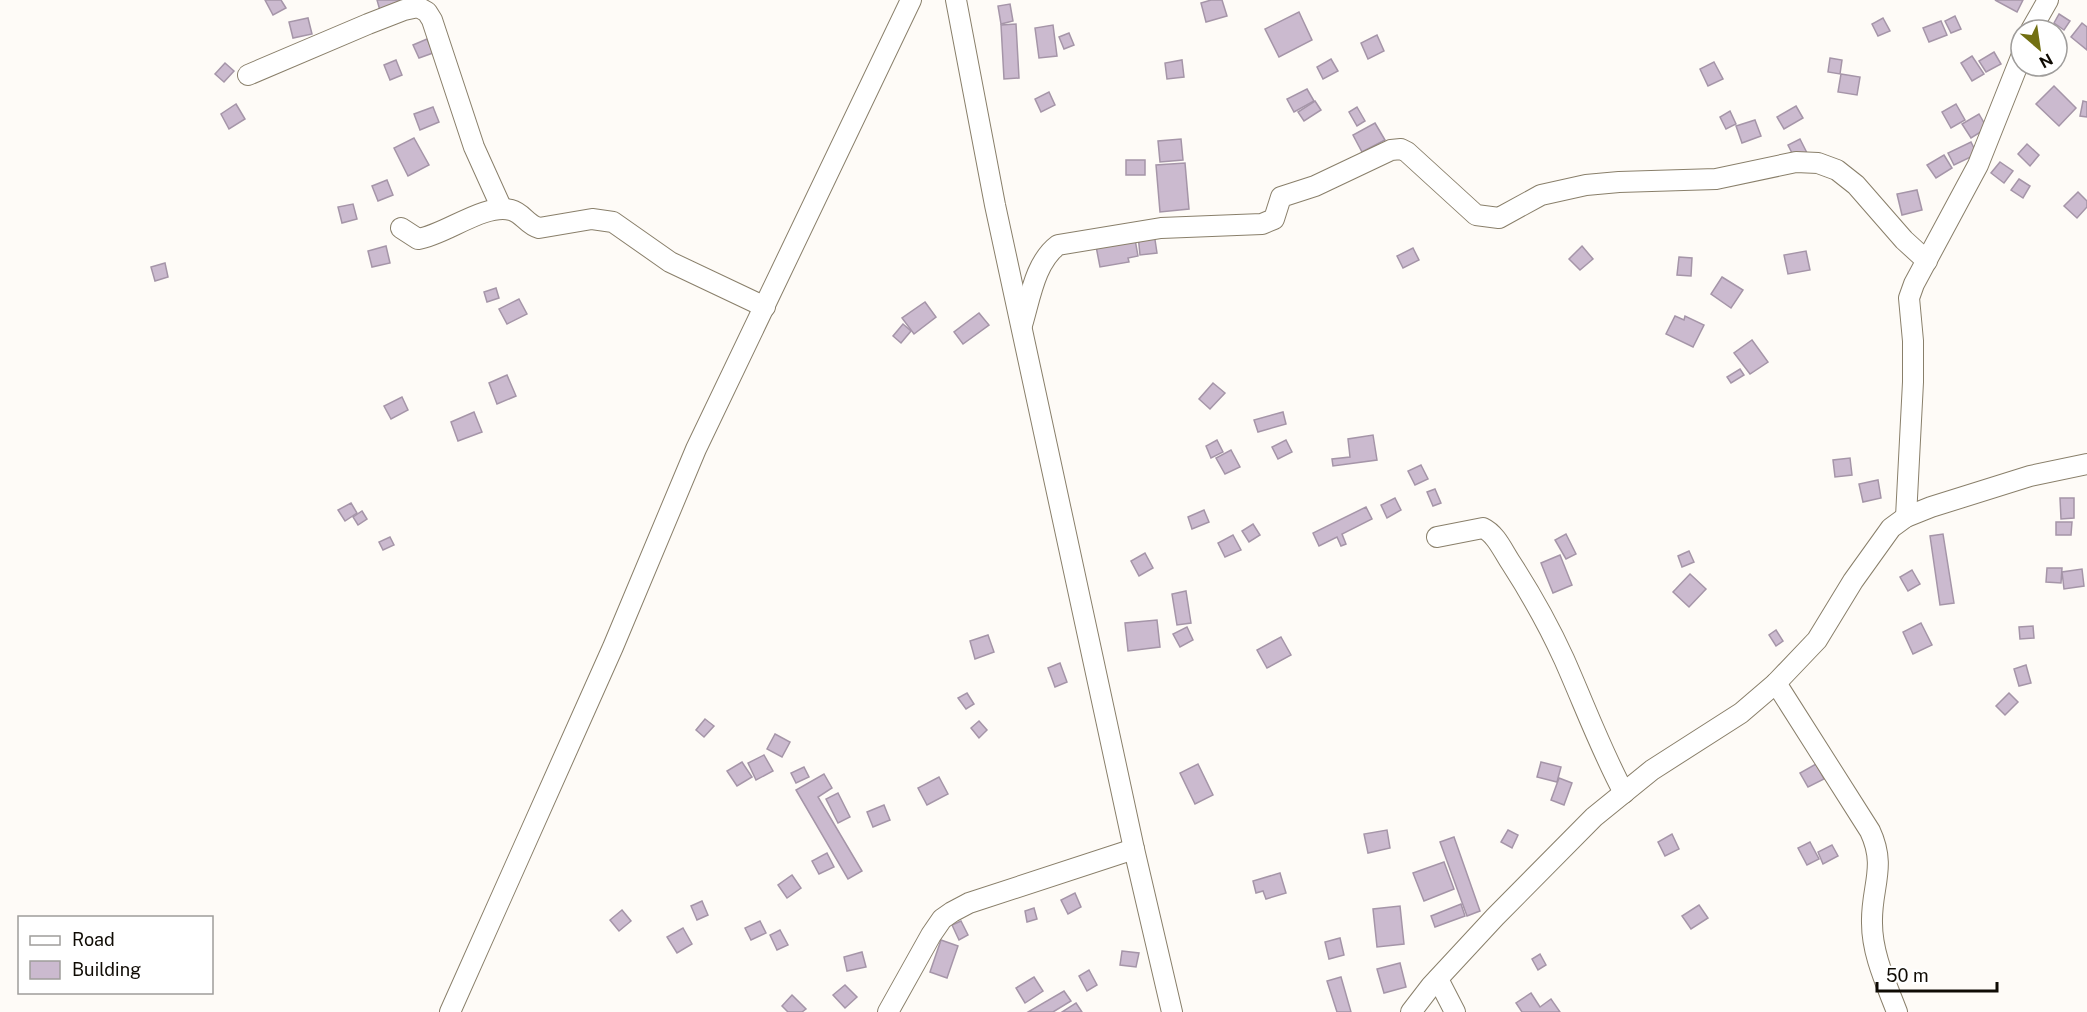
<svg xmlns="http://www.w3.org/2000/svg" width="2087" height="1012" font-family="'Public Sans',sans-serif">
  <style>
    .building { fill: #cbbacf; stroke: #a595a8; stroke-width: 1.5 }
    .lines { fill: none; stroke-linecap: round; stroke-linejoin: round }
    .street-casing { stroke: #897f6a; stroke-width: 22 }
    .street { stroke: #fff; stroke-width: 20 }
  </style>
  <rect width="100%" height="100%" fill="#fefbf7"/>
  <g class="building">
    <polygon points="265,0 281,0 286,8 273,15"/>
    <polygon points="377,0 399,0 401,8 381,14"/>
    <polygon points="1211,0 1222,0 1227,16 1206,22 1201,3"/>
    <polygon points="1995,0 2023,0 2017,12"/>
    <polygon points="1010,4 1013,21 1001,24 998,6"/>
    <polygon points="1299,12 1312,40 1279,57 1265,29"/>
    <polygon points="2059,14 2070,21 2064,30 2054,23"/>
    <polygon points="1955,16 1961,29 1951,33 1945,21"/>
    <polygon points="308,18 312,34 293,38 289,22"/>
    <polygon points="1883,18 1890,31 1878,36 1872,24"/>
    <polygon points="1941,21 1947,35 1929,42 1923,28"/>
    <polygon points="2082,23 2087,27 2087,50 2071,37"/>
    <polygon points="1016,24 1019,78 1004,79 1001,25"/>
    <polygon points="1053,25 1057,56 1039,58 1035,28"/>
    <polygon points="1069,33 1074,45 1064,49 1059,37"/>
    <polygon points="1377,35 1384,51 1368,59 1361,43"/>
    <polygon points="427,39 433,53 419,58 413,45"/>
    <polygon points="1994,52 2001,64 1986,72 1979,61"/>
    <polygon points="1972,56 1984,74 1972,81 1961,63"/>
    <polygon points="1830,58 1842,60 1840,74 1828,72"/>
    <polygon points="1331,59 1338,71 1323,79 1317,67"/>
    <polygon points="396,60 402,75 390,80 384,65"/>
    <polygon points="1182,60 1184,77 1167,79 1165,63"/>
    <polygon points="1714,62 1723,79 1708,86 1700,69"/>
    <polygon points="225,63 234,71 224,82 215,74"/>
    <polygon points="1841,74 1860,77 1857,95 1838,92"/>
    <polygon points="2054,86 2076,108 2059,126 2036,104"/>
    <polygon points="1307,89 1314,101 1294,112 1287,99"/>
    <polygon points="1049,92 1055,105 1041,112 1035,99"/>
    <polygon points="1315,101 1321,110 1304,121 1298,112"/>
    <polygon points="2083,101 2087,102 2087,117 2080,116"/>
    <polygon points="236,104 245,119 229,129 221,114"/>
    <polygon points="1956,104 1965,120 1951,128 1942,112"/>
    <polygon points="1796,106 1803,118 1784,129 1777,117"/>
    <polygon points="433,107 439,122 420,130 414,114"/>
    <polygon points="1357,107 1365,121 1357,126 1349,112"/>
    <polygon points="1730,111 1736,124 1726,129 1720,117"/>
    <polygon points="1979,114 1987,128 1971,138 1962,124"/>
    <polygon points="1755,120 1761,136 1742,143 1736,126"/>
    <polygon points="1375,123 1385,140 1362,152 1353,135"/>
    <polygon points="414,138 429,165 408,176 394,148"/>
    <polygon points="1181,139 1183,160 1160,162 1158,141"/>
    <polygon points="1800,139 1808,155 1796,161 1788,145"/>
    <polygon points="1971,142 1977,154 1954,165 1948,153"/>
    <polygon points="2027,144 2039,155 2030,166 2018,154"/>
    <polygon points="1944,155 1952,168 1936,178 1927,165"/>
    <rect x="1126" y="160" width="19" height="15"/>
    <polygon points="2000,162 2013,171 2004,183 1991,173"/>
    <polygon points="1185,163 1189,209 1160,212 1156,165"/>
    <polygon points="2019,179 2030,186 2023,198 2011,190"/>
    <polygon points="387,180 393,195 378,201 372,186"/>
    <polygon points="1917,190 1922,210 1902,215 1897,194"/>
    <polygon points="2078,192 2087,201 2087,207 2077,218 2064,206"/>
    <polygon points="353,204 357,219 342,223 338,207"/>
    <polygon points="1154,233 1157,253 1140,255 1138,235"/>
    <polygon points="1134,234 1138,256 1128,258 1129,262 1100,267 1095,241"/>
    <polygon points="386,246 390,263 372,267 368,251"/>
    <polygon points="1582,246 1593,259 1580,270 1569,259"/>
    <polygon points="1413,248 1419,260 1403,268 1397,256"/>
    <polygon points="1806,251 1810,270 1788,274 1784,255"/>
    <polygon points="1679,257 1692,258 1691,276 1677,275"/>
    <polygon points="165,263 168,277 155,281 151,267"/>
    <polygon points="1722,277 1743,290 1731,308 1711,294"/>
    <polygon points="496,288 499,298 487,302 484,292"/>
    <polygon points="519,299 527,314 507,324 499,309"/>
    <polygon points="925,302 936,317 914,334 902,318"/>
    <polygon points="979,313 989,325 963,344 954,332"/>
    <polygon points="1675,316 1684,320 1685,316 1704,325 1693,347 1666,334"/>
    <polygon points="903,324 911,331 901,343 893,336"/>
    <polygon points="1752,340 1768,362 1750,374 1734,353"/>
    <polygon points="1740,369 1744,375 1731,383 1727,377"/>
    <polygon points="507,375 516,396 497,404 489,383"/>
    <polygon points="1213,383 1225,393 1210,409 1199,399"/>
    <polygon points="402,397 408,410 391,419 384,406"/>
    <polygon points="474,412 482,432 458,441 451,422"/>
    <polygon points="1283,412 1286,424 1258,432 1254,420"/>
    <polygon points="1373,435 1377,460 1333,466 1332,459 1350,457 1348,439"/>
    <polygon points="1217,440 1223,452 1211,458 1206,446"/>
    <polygon points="1286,440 1292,452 1278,459 1272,447"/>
    <polygon points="1231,450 1240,467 1225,474 1216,458"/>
    <polygon points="1850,458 1852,475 1835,477 1833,460"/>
    <polygon points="1421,465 1428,479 1415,485 1408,471"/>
    <polygon points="1878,480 1881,498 1863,502 1859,484"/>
    <polygon points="1435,489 1441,503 1433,506 1427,492"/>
    <polygon points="1395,498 1401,510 1387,518 1381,505"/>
    <polygon points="2060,498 2074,498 2074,518 2061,519"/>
    <polygon points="351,503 357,513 345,521 338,510"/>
    <polygon points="1366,507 1372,519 1342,534 1346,544 1341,546 1337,537 1319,546 1313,533"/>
    <polygon points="1204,510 1209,522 1192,529 1188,517"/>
    <polygon points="362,511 367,519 358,525 353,517"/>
    <polygon points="2056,522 2072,522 2071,535 2056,535"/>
    <polygon points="1253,524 1260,535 1249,542 1242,531"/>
    <polygon points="1566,534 1576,554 1566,559 1555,540"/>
    <polygon points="1943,534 1954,603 1940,605 1930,536"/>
    <polygon points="1233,535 1241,550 1225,557 1218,543"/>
    <polygon points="390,537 394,545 383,550 379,542"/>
    <polygon points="1689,551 1694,562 1682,567 1678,556"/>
    <polygon points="1145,553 1153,568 1139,576 1131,561"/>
    <polygon points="1560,555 1572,585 1553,593 1541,563"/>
    <polygon points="2047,568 2062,568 2061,583 2046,582"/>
    <polygon points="2082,569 2084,586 2064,589 2062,572"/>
    <polygon points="1912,570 1920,584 1908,591 1900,577"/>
    <polygon points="1690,574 1706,589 1689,607 1673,592"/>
    <polygon points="1186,591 1191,623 1177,625 1172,594"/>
    <polygon points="1157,620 1160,647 1128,651 1125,623"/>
    <polygon points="1921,623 1932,645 1913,654 1903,632"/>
    <polygon points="2033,626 2034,638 2020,639 2019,627"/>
    <polygon points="1187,627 1193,640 1180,647 1173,634"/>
    <polygon points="1776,630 1783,641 1776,646 1769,635"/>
    <polygon points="988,635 994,652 975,659 970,641"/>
    <polygon points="1281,637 1291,655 1267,668 1257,650"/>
    <polygon points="1060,663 1067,682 1055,687 1048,668"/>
    <polygon points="2026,665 2031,683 2019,686 2014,669"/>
    <polygon points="967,693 974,704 966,709 958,698"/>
    <polygon points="2009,693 2018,702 2005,715 1996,706"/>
    <polygon points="705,719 714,726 704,737 696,730"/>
    <polygon points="979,721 987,730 979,738 971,728"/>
    <polygon points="775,734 790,742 782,757 767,749"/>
    <polygon points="764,755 773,771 756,780 748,763"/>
    <polygon points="742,762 752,777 737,786 727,771"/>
    <polygon points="1541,762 1561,767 1557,782 1537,777"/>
    <polygon points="1198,764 1213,795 1195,804 1180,773"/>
    <polygon points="1816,764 1824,779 1808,787 1800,773"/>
    <polygon points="804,767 809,777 796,783 791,773"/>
    <polygon points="824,774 832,788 818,797 862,871 848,879 796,790"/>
    <polygon points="939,777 948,794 927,805 918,788"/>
    <polygon points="1559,778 1572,783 1564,805 1551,800"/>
    <polygon points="838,793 850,817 838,823 826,799"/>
    <polygon points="884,805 890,820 873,827 867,812"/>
    <polygon points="1387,830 1390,848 1368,853 1364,834"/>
    <polygon points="1508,830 1518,835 1512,848 1501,842"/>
    <polygon points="1672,834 1679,849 1665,856 1658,842"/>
    <polygon points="1454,837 1480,911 1467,916 1440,842"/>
    <polygon points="1810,842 1819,859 1807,865 1798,848"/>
    <polygon points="1832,845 1838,856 1823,864 1818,852"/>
    <polygon points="827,853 834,867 819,874 812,861"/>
    <polygon points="1444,862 1454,889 1424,901 1413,873"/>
    <polygon points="1280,873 1286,893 1266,899 1263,891 1256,893 1253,881"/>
    <polygon points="792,875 801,888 787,898 778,885"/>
    <polygon points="1075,893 1081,907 1068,914 1061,900"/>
    <polygon points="702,901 708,915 697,920 691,906"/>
    <polygon points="1461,904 1465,916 1435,927 1431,916"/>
    <polygon points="1699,905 1708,918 1691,929 1682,916"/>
    <polygon points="1400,906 1404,944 1377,947 1373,909"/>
    <polygon points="1034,908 1037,919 1027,922 1025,911"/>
    <polygon points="622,910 631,921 619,931 610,920"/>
    <polygon points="760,921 766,933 751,940 745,928"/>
    <polygon points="961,921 968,935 959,940 952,925"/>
    <polygon points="683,928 692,944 677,953 667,937"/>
    <polygon points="780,930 788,945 777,950 770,935"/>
    <polygon points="1340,938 1344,955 1329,959 1325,942"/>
    <polygon points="941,940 958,946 947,978 930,972"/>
    <polygon points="1122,951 1139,953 1136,967 1120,965"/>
    <polygon points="862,952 866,967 847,971 844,957"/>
    <polygon points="1540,954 1546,965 1538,970 1532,959"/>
    <polygon points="1400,963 1406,987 1384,993 1377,969"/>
    <polygon points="1089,970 1097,985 1087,991 1079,976"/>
    <polygon points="1034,977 1043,991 1025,1003 1016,988"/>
    <polygon points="1341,977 1351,1012 1337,1012 1327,981"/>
    <polygon points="845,985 857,997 845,1008 833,995"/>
    <polygon points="1064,991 1071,1001 1053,1012 1028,1012"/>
    <polygon points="1531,993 1540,1007 1551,999 1560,1012 1522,1012 1516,1003"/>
    <polygon points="792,995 806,1009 802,1012 788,1012 782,1006"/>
    <polygon points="1076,1003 1082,1012 1062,1012"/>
  </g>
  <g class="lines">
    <g class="street-casing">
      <g id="street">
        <polyline points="956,0 995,205 1134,849 1172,1012"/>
        <polyline points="2031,30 2048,0"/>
        <polyline points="248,75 368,24 404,10 418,7 427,12 432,20 474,147 502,209"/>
        <path d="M401,228L418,239C445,235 484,203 511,210C523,213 527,225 539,228L592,219L613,222L670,262L765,307"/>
        <path d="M1022,325C1030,299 1035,262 1058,245L1161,228L1262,224L1274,219L1281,197L1315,186L1391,150L1401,149L1407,152L1476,215L1499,218L1541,195L1586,185L1619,182L1716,179L1796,162L1818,163L1837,170L1856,185L1904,240L1927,261"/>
        <polyline points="1906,517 1913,382 1913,341 1909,298 1914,284 1978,165 2021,57"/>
        <path d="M1437,537L1483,528C1496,534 1503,551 1511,563C1531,594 1549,626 1564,659C1584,704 1601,750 1624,793"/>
        <path d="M1776,683L1870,831C1887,867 1871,887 1872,923C1872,954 1886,983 1897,1012"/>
        <polyline points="1438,979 1455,1012"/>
        <polyline points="450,1012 613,647 696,449 911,0"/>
        <polyline points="888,1012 931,935 942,919 952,912 969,903 1134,849"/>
        <polyline points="1411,1012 1431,986 1495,917 1594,817 1652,770 1741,713 1776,683 1817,640 1853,581 1891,528 1906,517 1931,507 2030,476 2087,464"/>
      </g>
    </g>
    <use href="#street" class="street"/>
  </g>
  <rect x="18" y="916" width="195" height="78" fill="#ffffff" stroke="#9f9d9b" stroke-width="1.5"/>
  <rect x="30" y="936" width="30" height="9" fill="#ffffff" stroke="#9f9d9b" stroke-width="1.5"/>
  <text x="72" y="946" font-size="18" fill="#0f0b04">Road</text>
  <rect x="30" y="961" width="30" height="18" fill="#cbbacf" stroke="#9f9d9b" stroke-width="1.5"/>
  <text x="72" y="976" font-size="18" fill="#0f0b04">Building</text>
  <g transform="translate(2039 48) rotate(151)"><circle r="28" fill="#ffffff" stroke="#9f9d9b" stroke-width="1.5"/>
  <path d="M0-4.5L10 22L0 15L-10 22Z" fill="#727012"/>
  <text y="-9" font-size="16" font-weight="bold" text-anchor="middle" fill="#0f0b04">N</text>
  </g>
  <path d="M1877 982v9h120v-9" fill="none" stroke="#0f0b04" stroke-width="3"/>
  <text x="1886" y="982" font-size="18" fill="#0f0b04" stroke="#ffffff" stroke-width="4.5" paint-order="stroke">50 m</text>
</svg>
